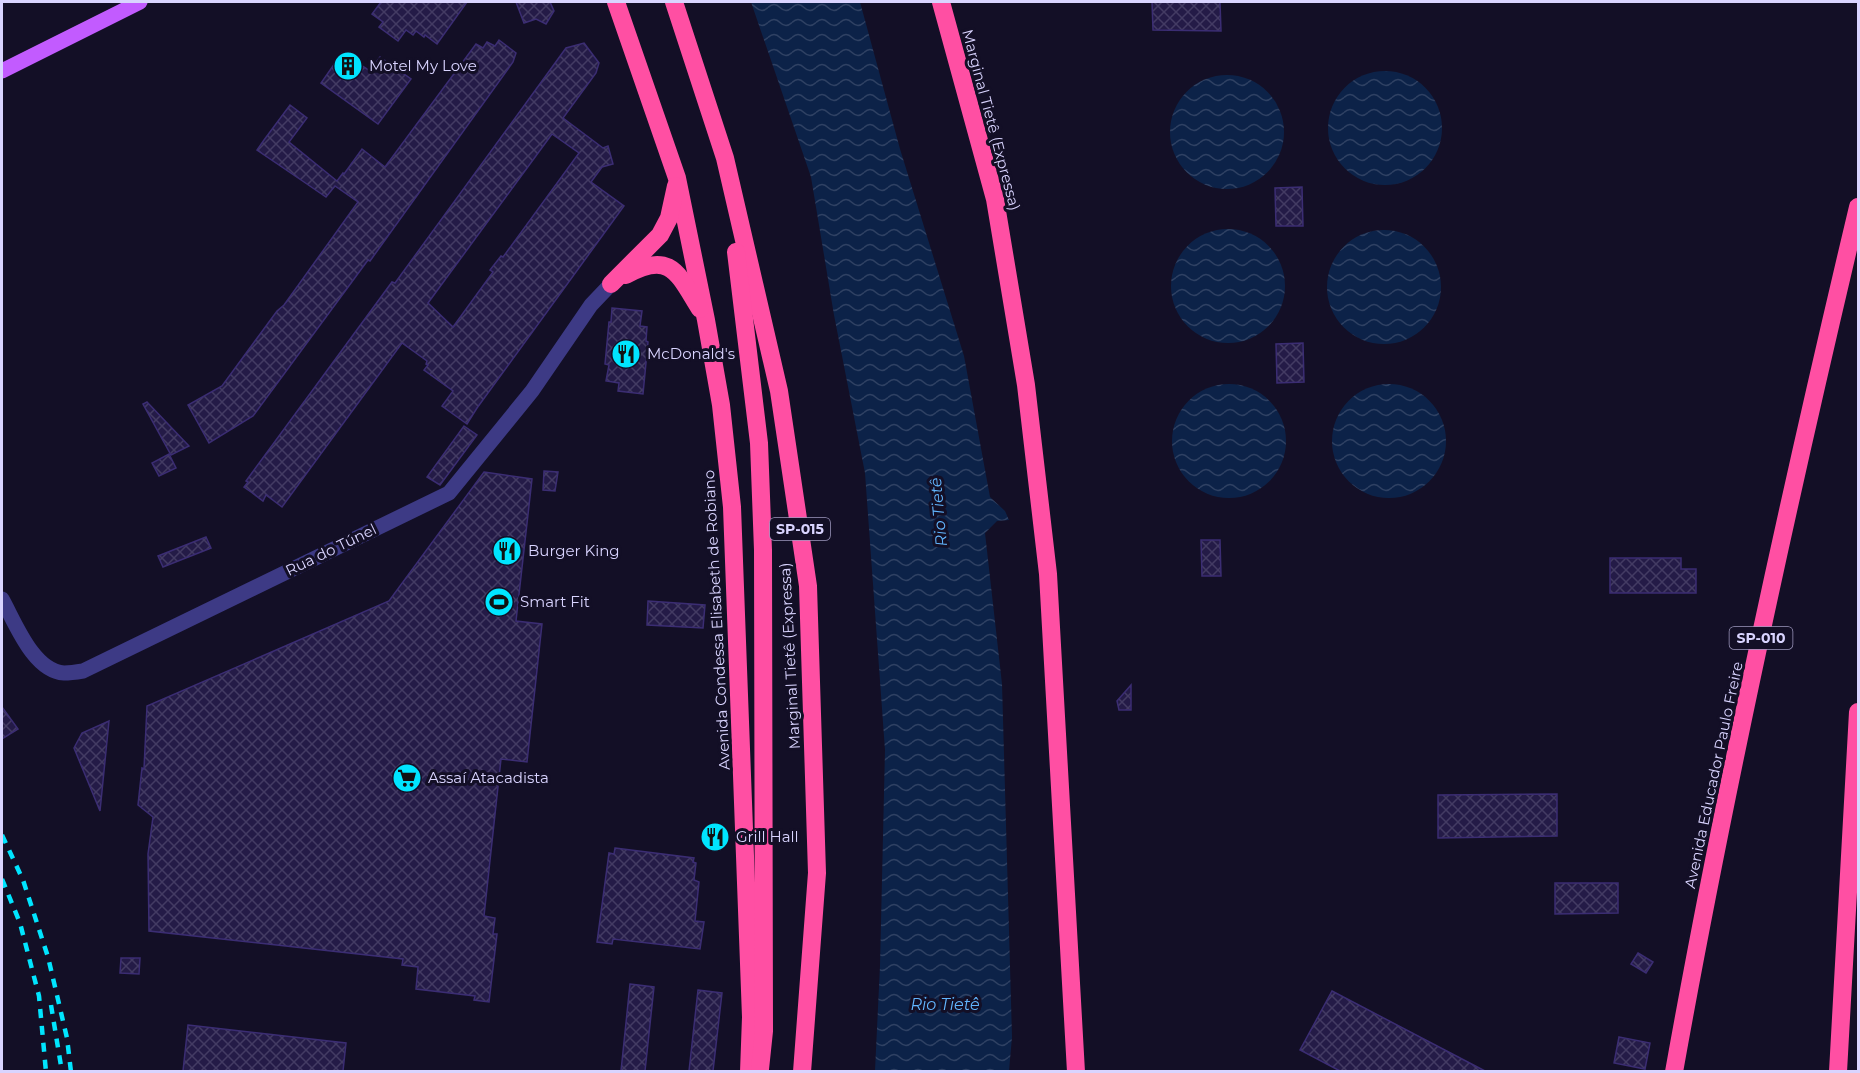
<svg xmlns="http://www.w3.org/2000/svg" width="1860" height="1073" font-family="Montserrat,sans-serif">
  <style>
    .water { fill: url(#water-waves) }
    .building { fill: url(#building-cross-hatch); stroke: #3b2d73; stroke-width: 1.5; fill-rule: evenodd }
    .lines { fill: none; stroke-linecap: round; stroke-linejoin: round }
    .street { stroke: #3d3a85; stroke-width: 15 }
    .primary { stroke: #c25bff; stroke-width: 15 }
    .highway { stroke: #ff4fa3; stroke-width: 18 }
    .rail { stroke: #00e5ff; stroke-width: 4.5; stroke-dasharray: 9 8; stroke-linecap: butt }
    .labels { text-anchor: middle; stroke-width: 6; stroke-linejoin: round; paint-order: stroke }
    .shield { fill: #130f26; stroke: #9e99be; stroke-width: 1.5 }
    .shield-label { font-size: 14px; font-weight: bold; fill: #d9d4ff }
    .poi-label { font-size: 15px; fill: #d9d4ff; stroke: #130f26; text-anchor: start }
    .street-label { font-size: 15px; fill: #d9d4ff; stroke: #130f26 }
    .water-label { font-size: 16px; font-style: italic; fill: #62b6ff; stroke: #130f26 }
  </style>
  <defs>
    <pattern id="water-waves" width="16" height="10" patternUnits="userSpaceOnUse" patternTransform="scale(1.5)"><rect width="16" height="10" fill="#0c2248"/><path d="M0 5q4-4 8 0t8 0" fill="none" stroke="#2f4163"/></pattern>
    <pattern id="building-cross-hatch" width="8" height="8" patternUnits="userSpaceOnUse" patternTransform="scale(1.5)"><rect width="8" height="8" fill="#241b47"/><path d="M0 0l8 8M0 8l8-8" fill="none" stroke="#433b63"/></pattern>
  </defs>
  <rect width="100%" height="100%" fill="#130f26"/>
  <g class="water">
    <polygon points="751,2 860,2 900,149 964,356 990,497 1005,511 1009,520 997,521 985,533 1002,684 1012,1037 1009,1071 875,1071 880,966 885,750 865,473 834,315 811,177"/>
    <circle cx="1385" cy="128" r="57"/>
    <circle cx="1227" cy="132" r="57"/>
    <circle cx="1228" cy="286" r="57"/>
    <circle cx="1384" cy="287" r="57"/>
    <circle cx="1389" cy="441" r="57"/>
    <circle cx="1229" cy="441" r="57"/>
  </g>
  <g class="building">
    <polygon points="381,2 467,2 437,44 425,35 424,37 416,31 413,35 406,30 398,41 379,27 383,22 372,14"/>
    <polygon points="516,2 550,2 554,11 546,24 536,19 524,23"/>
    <polygon points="1152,2 1220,2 1221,31 1153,30"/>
    <polygon points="499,40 516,53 513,62 370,261 368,260 253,416 209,443 188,405 222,386 277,311 284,305 358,202 335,186 326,197 304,182 257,150 264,140 290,105 307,118 289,142 337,181 343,173 344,174 362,149 385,167 476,44 483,48 487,42 495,46"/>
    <path d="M584,43L599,63L596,73L563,118L603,148L608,146L613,164L602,167L591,182L624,206L477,408L467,424L442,406L453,391L424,370L428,365L426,364L427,361L402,343L282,507L266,495L263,501L251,492L244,487L248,482L246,481L392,282L395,283L566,48ZM552,134L579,153L503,257L501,256L490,270L493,272L453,327L428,303Z"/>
    <polygon points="342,53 370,71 380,57 411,79 378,124 321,83"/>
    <polygon points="1302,187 1303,226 1276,226 1275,188"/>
    <polygon points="612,308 642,311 640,326 647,327 646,341 648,342 643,394 618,391 619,383 606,381 609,365 605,364 609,322 611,322"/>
    <polygon points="1303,343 1304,382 1277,383 1276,344"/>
    <polygon points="147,402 189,446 171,455 143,404"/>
    <polygon points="464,426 477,435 440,485 427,477"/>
    <polygon points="169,454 176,468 159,476 152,463"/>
    <polygon points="544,471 558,472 555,491 543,490"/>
    <polygon points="484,472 532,479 516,621 542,624 527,762 501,759 484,916 495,918 493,934 497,934 489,1002 474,1000 475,996 416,989 418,967 402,965 403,959 149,931 148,854 153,817 138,805 142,768 144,769 147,706 389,601"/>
    <polygon points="206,537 211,548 163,567 158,556"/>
    <polygon points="1201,540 1220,540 1221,576 1202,576"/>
    <polygon points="1610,558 1681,558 1681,569 1696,569 1696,593 1610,593"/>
    <polygon points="648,601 705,605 703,628 647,625"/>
    <polygon points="1131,685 1131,710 1119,710 1117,701"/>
    <polygon points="2,707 18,729 2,739"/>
    <polygon points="109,721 100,811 74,748 82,733"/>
    <polygon points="1557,794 1557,836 1438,838 1438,795"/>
    <polygon points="615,848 694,858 693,862 696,863 694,880 699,882 695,921 704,922 700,949 613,939 612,944 597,942 609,853 614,854"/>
    <polygon points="1555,883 1618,883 1618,913 1555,914"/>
    <polygon points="1638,953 1653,962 1646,973 1631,964"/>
    <polygon points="121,958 140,958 139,974 120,973"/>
    <polygon points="630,984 654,987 645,1071 621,1071"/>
    <polygon points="698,990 722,993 713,1071 689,1071"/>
    <polygon points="1332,991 1485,1071 1340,1071 1300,1050"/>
    <polygon points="188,1025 346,1043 343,1071 183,1071"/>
    <polygon points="1619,1037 1650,1043 1645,1069 1614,1063"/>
  </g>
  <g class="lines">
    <path class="street" d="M2,599C15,622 33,671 64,673C70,673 77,672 83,671L449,493L532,391L591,305L611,284"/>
    <polyline class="primary" points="2,71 140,2"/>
    <g class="highway">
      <polyline points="616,2 677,178 706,320 721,405 732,507 751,1017 749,1072"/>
      <polyline points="674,2 725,158 779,391 808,586 817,873 802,1072"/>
      <polyline points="941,2 995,199 1026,385 1048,574 1076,1072"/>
      <polyline points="736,252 759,443 763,550 764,1031 760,1069"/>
      <path d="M626,275C671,250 678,274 700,309"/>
      <polyline points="611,284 660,235 669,218 676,186"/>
      <path d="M1674,1072C1726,781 1790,493 1858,207"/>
      <polyline points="1838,1072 1858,712"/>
    </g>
    <g class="rail">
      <polyline points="2,835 23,880 48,957 67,1038 71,1072"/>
      <polyline points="2,879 20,923 39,996 46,1072"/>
      <polyline points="51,1005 62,1072"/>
    </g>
  </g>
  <defs>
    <g id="building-disc" transform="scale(1.5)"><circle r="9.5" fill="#00e5ff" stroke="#130f26"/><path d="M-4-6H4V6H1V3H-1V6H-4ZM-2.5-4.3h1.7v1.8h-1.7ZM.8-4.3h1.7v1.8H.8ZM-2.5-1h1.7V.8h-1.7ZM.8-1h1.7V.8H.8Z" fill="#111"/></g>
    <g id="restaurant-disc" transform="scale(1.5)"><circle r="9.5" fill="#00e5ff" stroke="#130f26"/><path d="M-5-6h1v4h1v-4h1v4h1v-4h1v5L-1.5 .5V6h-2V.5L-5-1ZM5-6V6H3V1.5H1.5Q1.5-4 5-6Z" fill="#111"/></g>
    <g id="stadium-disc" transform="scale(1.5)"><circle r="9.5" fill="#00e5ff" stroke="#130f26"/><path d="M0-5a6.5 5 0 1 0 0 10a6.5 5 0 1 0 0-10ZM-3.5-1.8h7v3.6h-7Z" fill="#111"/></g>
    <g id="supermarket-disc" transform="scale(1.5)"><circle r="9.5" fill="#00e5ff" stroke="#130f26"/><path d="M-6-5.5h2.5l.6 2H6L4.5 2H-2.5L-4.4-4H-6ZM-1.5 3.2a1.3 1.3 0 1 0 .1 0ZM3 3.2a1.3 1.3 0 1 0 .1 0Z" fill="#111"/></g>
  </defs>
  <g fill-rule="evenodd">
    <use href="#building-disc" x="348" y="66"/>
    <use href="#restaurant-disc" x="626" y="354"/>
    <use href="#restaurant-disc" x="507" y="551"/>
    <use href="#stadium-disc" x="499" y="602"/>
    <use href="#supermarket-disc" x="407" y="778"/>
    <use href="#restaurant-disc" x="715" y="837"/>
  </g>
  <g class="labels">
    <g class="shield">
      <rect x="770" y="518" width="60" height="22" rx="4.5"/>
      <rect x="1729.5" y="627" width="63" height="22" rx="4.5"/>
    </g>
    <g class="shield-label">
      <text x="800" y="534">SP-015</text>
      <text x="1761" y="643">SP-010</text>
    </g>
    <g class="poi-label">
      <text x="369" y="71">Motel My Love</text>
      <text x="647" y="359">McDonald's</text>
      <text x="528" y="556">Burger King</text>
      <text x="520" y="607">Smart Fit</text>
      <text x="428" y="783">Assaí Atacadista</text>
      <text x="736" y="842">Grill Hall</text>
    </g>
    <g class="street-label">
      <text transform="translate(991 120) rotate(75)" y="5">Marginal Tietê (Expressa)</text>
      <text transform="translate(331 550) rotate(-26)" y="5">Rua do Túnel</text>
      <text transform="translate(717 620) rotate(-93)" y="5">Avenida Condessa Elisabeth de Robiano</text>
      <text transform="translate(790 656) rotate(-93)" y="5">Marginal Tietê (Expressa)</text>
      <text transform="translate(1714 775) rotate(-78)" y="5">Avenida Educador Paulo Freire</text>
    </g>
    <g class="water-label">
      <text transform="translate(938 512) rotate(-95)" y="6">Rio Tietê</text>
      <text x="945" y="1010">Rio Tietê</text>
    </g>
  </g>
  <rect width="1860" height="1073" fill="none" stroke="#d9d4ff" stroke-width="6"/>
</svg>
